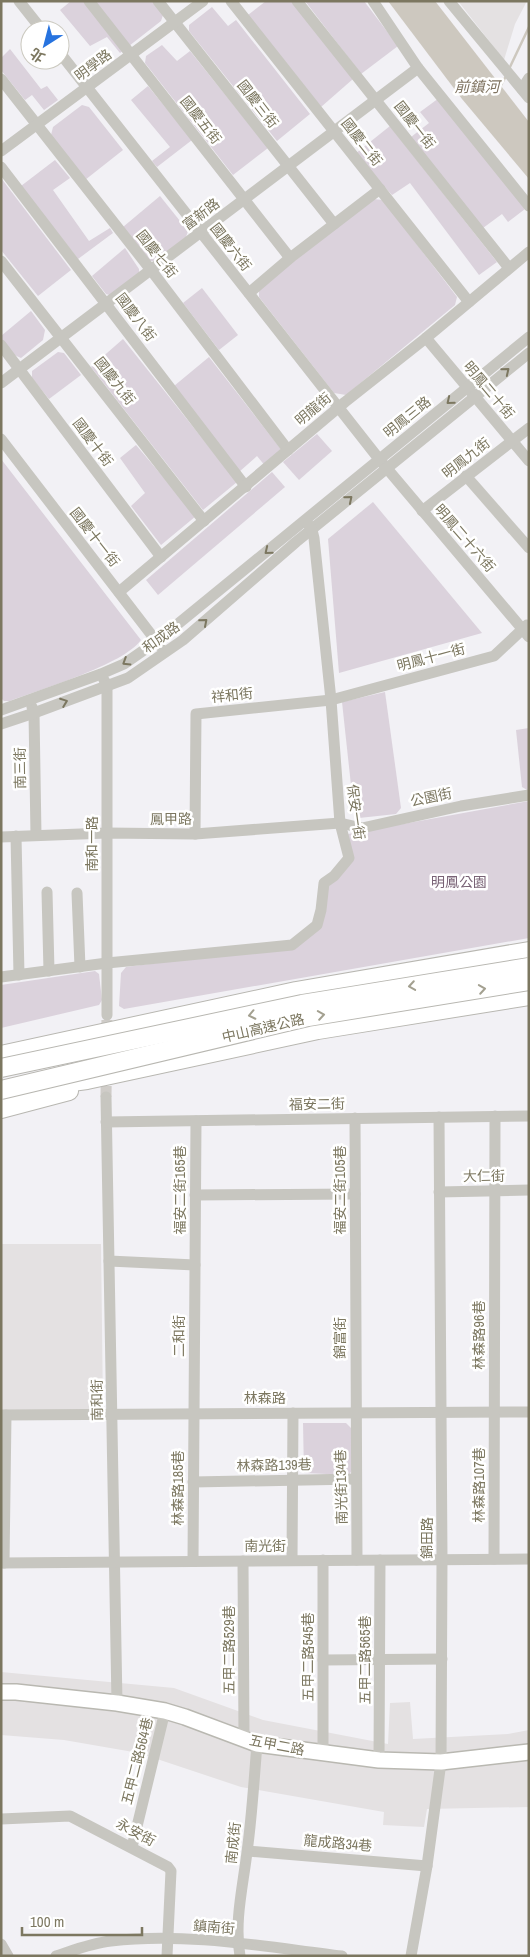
<svg xmlns="http://www.w3.org/2000/svg" width="530" height="1957" font-family="'Archivo Narrow','Noto Sans TC',sans-serif">
  <style>
    .built { fill: #e4e1e2 }
    .green { fill: #dbd2dc }
    .water { fill: #cdc8bf }
    .lines { fill: none; stroke-linecap: round; stroke-linejoin: round }
    .stream { stroke: #cdc8bf; stroke-width: 2.5 }
    .minor-tunnel { stroke: #cfccc8; stroke-width: 11; stroke-dasharray: 11 5.5; stroke-linecap: butt }
    .major-casing { stroke: #b9b8b1; stroke-width: 18 }
    .highway-casing { stroke: #b8b7b1; stroke-width: 20 }
    .minor { stroke: #c7c6c0; stroke-width: 11 }
    .major { stroke: #fff; stroke-width: 15 }
    .highway { stroke: #fff; stroke-width: 18 }
    .highway-bridge-casing { stroke: #b8b7b1; stroke-width: 20; stroke-linecap: butt }
    .highway-bridge { stroke: #fff; stroke-width: 18 }
    .oneway { stroke: #7c7760 }
    .oneway2 { stroke: #a3a090 }
    .labels { text-anchor: middle; stroke-width: 5; stroke-linejoin: round; paint-order: stroke }
    .street-label { font-size: 14px; fill: #7c7760; stroke: #fff }
    .park-label { font-size: 14px; fill: #796376; stroke: #fff }
    .water-label { font-size: 15px; font-style: italic; fill: #7f7360; stroke: #fff }
  </style>
  <rect width="100%" height="100%" fill="#f2f1f5"/>
  <g class="built">
    <polygon points="458,1 527,1 515,24 504,60"/>
    <polygon points="1,1244 101,1244 103,1409 1,1411"/>
    <polygon points="1,1672 174,1688 263,1720 388,1744 390,1703 410,1702 413,1739 508,1734 529,1730 529,1807 427,1809 424,1827 383,1825 384,1812 241,1787 139,1753 64,1740 1,1735"/>
  </g>
  <g class="green">
    <polygon points="71,1 152,1 163,15 161,21 120,53 107,37 90,46 60,10"/>
    <polygon points="266,1 291,1 353,79 321,107 248,15"/>
    <polygon points="305,1 364,1 398,46 361,74"/>
    <polygon points="212,7 228,26 236,20 310,114 277,141 189,31 189,25"/>
    <polygon points="162,45 177,61 190,51 268,148 233,175 145,63 146,56"/>
    <polygon points="10,49 41,89 47,86 58,100 44,110 32,95 25,100 1,70 1,58"/>
    <polygon points="148,86 192,140 157,167 152,161 170,147 131,100"/>
    <polygon points="439,98 525,209 508,222 502,214 483,228 411,137 429,123 420,112"/>
    <polygon points="82,105 89,107 123,150 85,180 51,135 53,127"/>
    <polygon points="390,126 497,262 479,275 410,183 392,195 355,154"/>
    <polygon points="55,160 70,178 53,190 89,241 110,228 113,233 78,259 21,186"/>
    <polygon points="1,178 71,270 38,296 1,250"/>
    <polygon points="160,196 188,231 186,237 155,261 150,261 123,227"/>
    <polygon points="373,199 383,200 457,297 455,305 346,395 334,393 259,297 259,288"/>
    <polygon points="125,248 139,269 139,275 113,296 106,294 92,276"/>
    <polygon points="202,288 238,335 219,350 183,303"/>
    <path d="M31,311L45,330L43,340L21,358C12,355 2,346 1,336Z"/>
    <polygon points="123,339 237,482 203,510 91,367"/>
    <polygon points="58,352 64,353 81,375 49,399 32,378 32,371"/>
    <polygon points="209,357 280,448 280,453 266,467 257,456 239,472 174,386"/>
    <polygon points="317,434 332,451 299,480 283,462"/>
    <polygon points="136,445 196,516 161,545 131,506 145,493 120,458"/>
    <path d="M1,459L141,640C123,665 41,689 10,701H4L1,698Z"/>
    <polygon points="272,472 285,487 158,595 146,580"/>
    <polygon points="373,502 482,633 339,673 328,539"/>
    <polygon points="385,692 401,808 396,814 359,818 354,813 342,702"/>
    <polygon points="529,728 529,791 522,787 516,730"/>
    <polygon points="529,801 529,938 124,1009 119,1006 121,973 126,967 301,944 320,925 327,888 354,859 348,834"/>
    <polygon points="95,971 99,974 102,1000 99,1005 1,1028 1,985"/>
    <polygon points="303,1423 346,1423 351,1428 352,1470 349,1475 304,1473"/>
  </g>
  <polygon class="water" points="388,1 435,1 529,122 529,179 462,99"/>
  <g class="lines">
    <g class="stream">
      <polyline points="509,69 529,27"/>
      <polyline points="500,87 506,76"/>
    </g>
    <polyline class="minor-tunnel" points="106,1097 107,1015"/>
    <g class="major-casing">
      <polyline id="major" points="1,1692 16,1692 117,1703 165,1711 185,1717 257,1744 379,1760 441,1762 529,1752"/>
    </g>
    <g class="highway-casing">
      <g id="highway">
        <polyline points="1,1055 296,991 529,951"/>
        <polyline points="49,1085 87,1080 318,1030 529,996"/>
        <polyline points="1,1109 69,1091"/>
      </g>
    </g>
    <g class="minor">
      <polyline points="19,1 42,30"/>
      <polyline points="89,1 290,258"/>
      <polyline points="158,1 334,224"/>
      <polyline points="231,1 469,302"/>
      <polyline points="297,1 509,268"/>
      <polyline points="373,1 418,68 529,206"/>
      <polyline points="449,1 529,98"/>
      <polyline points="60,53 379,459 529,637"/>
      <polyline points="1,79 151,270 288,450"/>
      <polyline points="522,89 529,78"/>
      <polyline points="1,151 203,1"/>
      <polyline points="1,167 246,487"/>
      <polyline points="1,261 204,521"/>
      <polyline points="249,293 290,258 380,189"/>
      <polyline points="426,338 529,461"/>
      <polyline points="1,345 161,557"/>
      <polyline points="1,383 418,68"/>
      <polyline points="1,439 160,646"/>
      <polyline points="466,476 529,548"/>
      <polyline points="422,511 529,428"/>
      <polyline points="119,592 345,402 426,338 529,252"/>
      <polyline points="104,680 107,685 107,1015"/>
      <polyline points="32,707 34,713 36,835"/>
      <polyline points="1,710 101,674 124,664 157,641 529,337"/>
      <polyline points="1,724 34,713 128,678 183,640 296,542 529,353"/>
      <polyline points="195,834 196,714 331,700 494,656 527,625"/>
      <polyline points="16,836 19,975"/>
      <polyline points="1,837 107,833 195,834 340,823 362,828 461,806 529,795"/>
      <polyline points="47,892 49,971"/>
      <polyline points="77,893 80,967"/>
      <polyline points="1,977 107,963 292,945 317,925 321,910 324,883 334,876 349,858 340,823 331,700 314,538 312,530 306,521"/>
      <polyline points="106,1097 117,1703"/>
      <polyline points="355,1118 357,1560"/>
      <polyline points="106,1122 529,1116"/>
      <polyline points="439,1192 529,1190"/>
      <polyline points="195,1195 355,1194"/>
      <polyline points="109,1261 195,1265"/>
      <polyline points="1,1415 529,1412"/>
      <polyline points="193,1482 356,1479"/>
      <polyline points="494,1559 495,1116"/>
      <polyline points="292,1560 293,1413"/>
      <polyline points="193,1561 196,1121"/>
      <polyline points="243,1561 244,1739"/>
      <polyline points="1,1563 529,1559"/>
      <polyline points="4,1563 6,1415"/>
      <polyline points="323,1660 442,1659"/>
      <polyline points="323,1753 323,1560"/>
      <polyline points="379,1760 380,1560"/>
      <polyline points="1,1819 70,1816 168,1867 171,1871 167,1956"/>
      <polyline points="132,1847 165,1711"/>
      <polyline points="248,1851 427,1866"/>
      <polyline points="1,1944 8,1956"/>
      <path d="M56,1956C74,1950 92,1943 111,1941C187,1932 266,1947 342,1956"/>
      <path d="M240,1956C234,1922 243,1886 247,1852C252,1816 254,1780 257,1744"/>
      <polyline points="411,1956 427,1866 441,1762 442,1559 439,1117"/>
    </g>
    <use href="#major" class="major"/>
    <use href="#highway" class="highway"/>
    <g class="highway-bridge-casing">
      <g id="highway-bridge">
        <polyline points="1,1068 302,1004 529,967"/>
        <polyline points="1,1090 308,1017 529,981"/>
      </g>
    </g>
    <use href="#highway-bridge" class="highway-bridge"/>
  </g>
  <defs><path id="oneway-chevron" d="M-2-3.5L2.5 0L-2 3.5" fill="none" stroke-width="1.6" stroke-linecap="round" stroke-linejoin="round" transform="scale(1.25)"/></defs>
  <g class="oneway">
    <use href="#oneway-chevron" transform="translate(506 371) rotate(-39)"/>
    <use href="#oneway-chevron" transform="translate(450 401) rotate(141)"/>
    <use href="#oneway-chevron" transform="translate(349 499) rotate(-40)"/>
    <use href="#oneway-chevron" transform="translate(268 551) rotate(141)"/>
    <use href="#oneway-chevron" transform="translate(204 622) rotate(-41)"/>
    <use href="#oneway-chevron" transform="translate(126 662) rotate(148)"/>
    <use href="#oneway-chevron" transform="translate(64 702) rotate(-21)"/>
  </g>
  <g class="oneway2">
    <use href="#oneway-chevron" transform="translate(412 986) rotate(171)"/>
    <use href="#oneway-chevron" transform="translate(482 989) rotate(-9)"/>
    <use href="#oneway-chevron" transform="translate(252 1015) rotate(168)"/>
    <use href="#oneway-chevron" transform="translate(321 1015) rotate(-9)"/>
  </g>
  <g class="labels">
    <g class="street-label">
      <text transform="translate(93 65) rotate(-37)" y="5">明學路</text>
      <text transform="translate(258 104) rotate(52)" y="5">國慶三街</text>
      <text transform="translate(201 120) rotate(52)" y="5">國慶五街</text>
      <text transform="translate(415 125) rotate(52)" y="5">國慶一街</text>
      <text transform="translate(362 142) rotate(52)" y="5">國慶二街</text>
      <text transform="translate(201 214) rotate(-37)" y="5">富新路</text>
      <text transform="translate(231 247) rotate(52)" y="5">國慶六街</text>
      <text transform="translate(157 254) rotate(52)" y="5">國慶七街</text>
      <text transform="translate(136 317) rotate(53)" y="5">國慶八街</text>
      <text transform="translate(115 381) rotate(52)" y="5">國慶九街</text>
      <text transform="translate(489 390) rotate(50)" y="5">明鳳二十街</text>
      <text transform="translate(313 409) rotate(-40)" y="5">明龍街</text>
      <text transform="translate(407 417) rotate(-39)" y="5">明鳳三路</text>
      <text transform="translate(93 442) rotate(53)" y="5">國慶十街</text>
      <text transform="translate(466 458) rotate(-38)" y="5">明鳳九街</text>
      <text transform="translate(95 537) rotate(52)" y="5">國慶十一街</text>
      <text transform="translate(465 538) rotate(49)" y="5">明鳳二十六街</text>
      <text transform="translate(161 637) rotate(-36)" y="5">和成路</text>
      <text transform="translate(431 657) rotate(-15)" y="5">明鳳十一街</text>
      <text transform="translate(232 695) rotate(-6)" y="5">祥和街</text>
      <text transform="translate(20 768) rotate(-91)" y="5">南三街</text>
      <text transform="translate(431 797) rotate(-12)" y="5">公園街</text>
      <text transform="translate(356 812) rotate(82)" y="5">保安一街</text>
      <text transform="translate(171 819) rotate(-1)" y="5">鳳甲路</text>
      <text transform="translate(92 844) rotate(-90)" y="5">南和一路</text>
      <text transform="translate(263 1028) rotate(-13)" y="5">中山高速公路</text>
      <text transform="translate(317 1104) rotate(-1)" y="5">福安二街</text>
      <text transform="translate(484 1176) rotate(-1)" y="5">大仁街</text>
      <text transform="translate(180 1190) rotate(-90)" y="5">福安二街165巷</text>
      <text transform="translate(340 1190) rotate(-90)" y="5">福安二街105巷</text>
      <text transform="translate(479 1335) rotate(-90)" y="5">林森路96巷</text>
      <text transform="translate(179 1336) rotate(-90)" y="5">二和街</text>
      <text transform="translate(340 1338) rotate(-90)" y="5">錦富街</text>
      <text x="265" y="1403">林森路</text>
      <text transform="translate(97 1400) rotate(-91)" y="5">南和街</text>
      <text transform="translate(274 1465) rotate(-1)" y="5">林森路139巷</text>
      <text transform="translate(479 1485) rotate(-90)" y="5">林森路107巷</text>
      <text transform="translate(341 1487) rotate(-91)" y="5">南光街134巷</text>
      <text transform="translate(178 1488) rotate(-90)" y="5">林森路185巷</text>
      <text transform="translate(427 1538) rotate(-90)" y="5">錦田路</text>
      <text x="265" y="1551">南光街</text>
      <text transform="translate(229 1650) rotate(-90)" y="5">五甲二路529巷</text>
      <text transform="translate(308 1657) rotate(-90)" y="5">五甲二路545巷</text>
      <text transform="translate(365 1660) rotate(-90)" y="5">五甲二路565巷</text>
      <text transform="translate(277 1745) rotate(11)" y="5">五甲二路</text>
      <text transform="translate(137 1761) rotate(-76)" y="5">五甲二路564巷</text>
      <text transform="translate(136 1832) rotate(28)" y="5">永安街</text>
      <text transform="translate(233 1843) rotate(-84)" y="5">南成街</text>
      <text transform="translate(338 1843) rotate(5)" y="5">龍成路34巷</text>
      <text transform="translate(214 1927) rotate(5)" y="5">鎮南街</text>
    </g>
    <g class="park-label">
      <text x="459" y="887">明鳳公園</text>
    </g>
    <g class="water-label">
      <text x="477" y="92">前鎮河</text>
    </g>
  </g>
  <rect width="530" height="1957" fill="none" stroke="#7c7760" stroke-width="5"/>
  <g transform="translate(45 45) rotate(216)"><circle r="24" fill="#ffffff" stroke="#cbc9bf"/>
  <path d="M0-4L9 19L0 12L-9 19Z" fill="#2773df"/>
  <text y="-8" font-size="14" font-weight="bold" text-anchor="middle" fill="#7c7760">北</text>
  </g>
  <path d="M22 1927v8h120v-8" fill="none" stroke="#7c7760" stroke-width="2.5"/>
  <text x="30" y="1927" font-size="15" fill="#7c7760" stroke="#ffffff" stroke-width="4" paint-order="stroke">100 m</text>
</svg>
